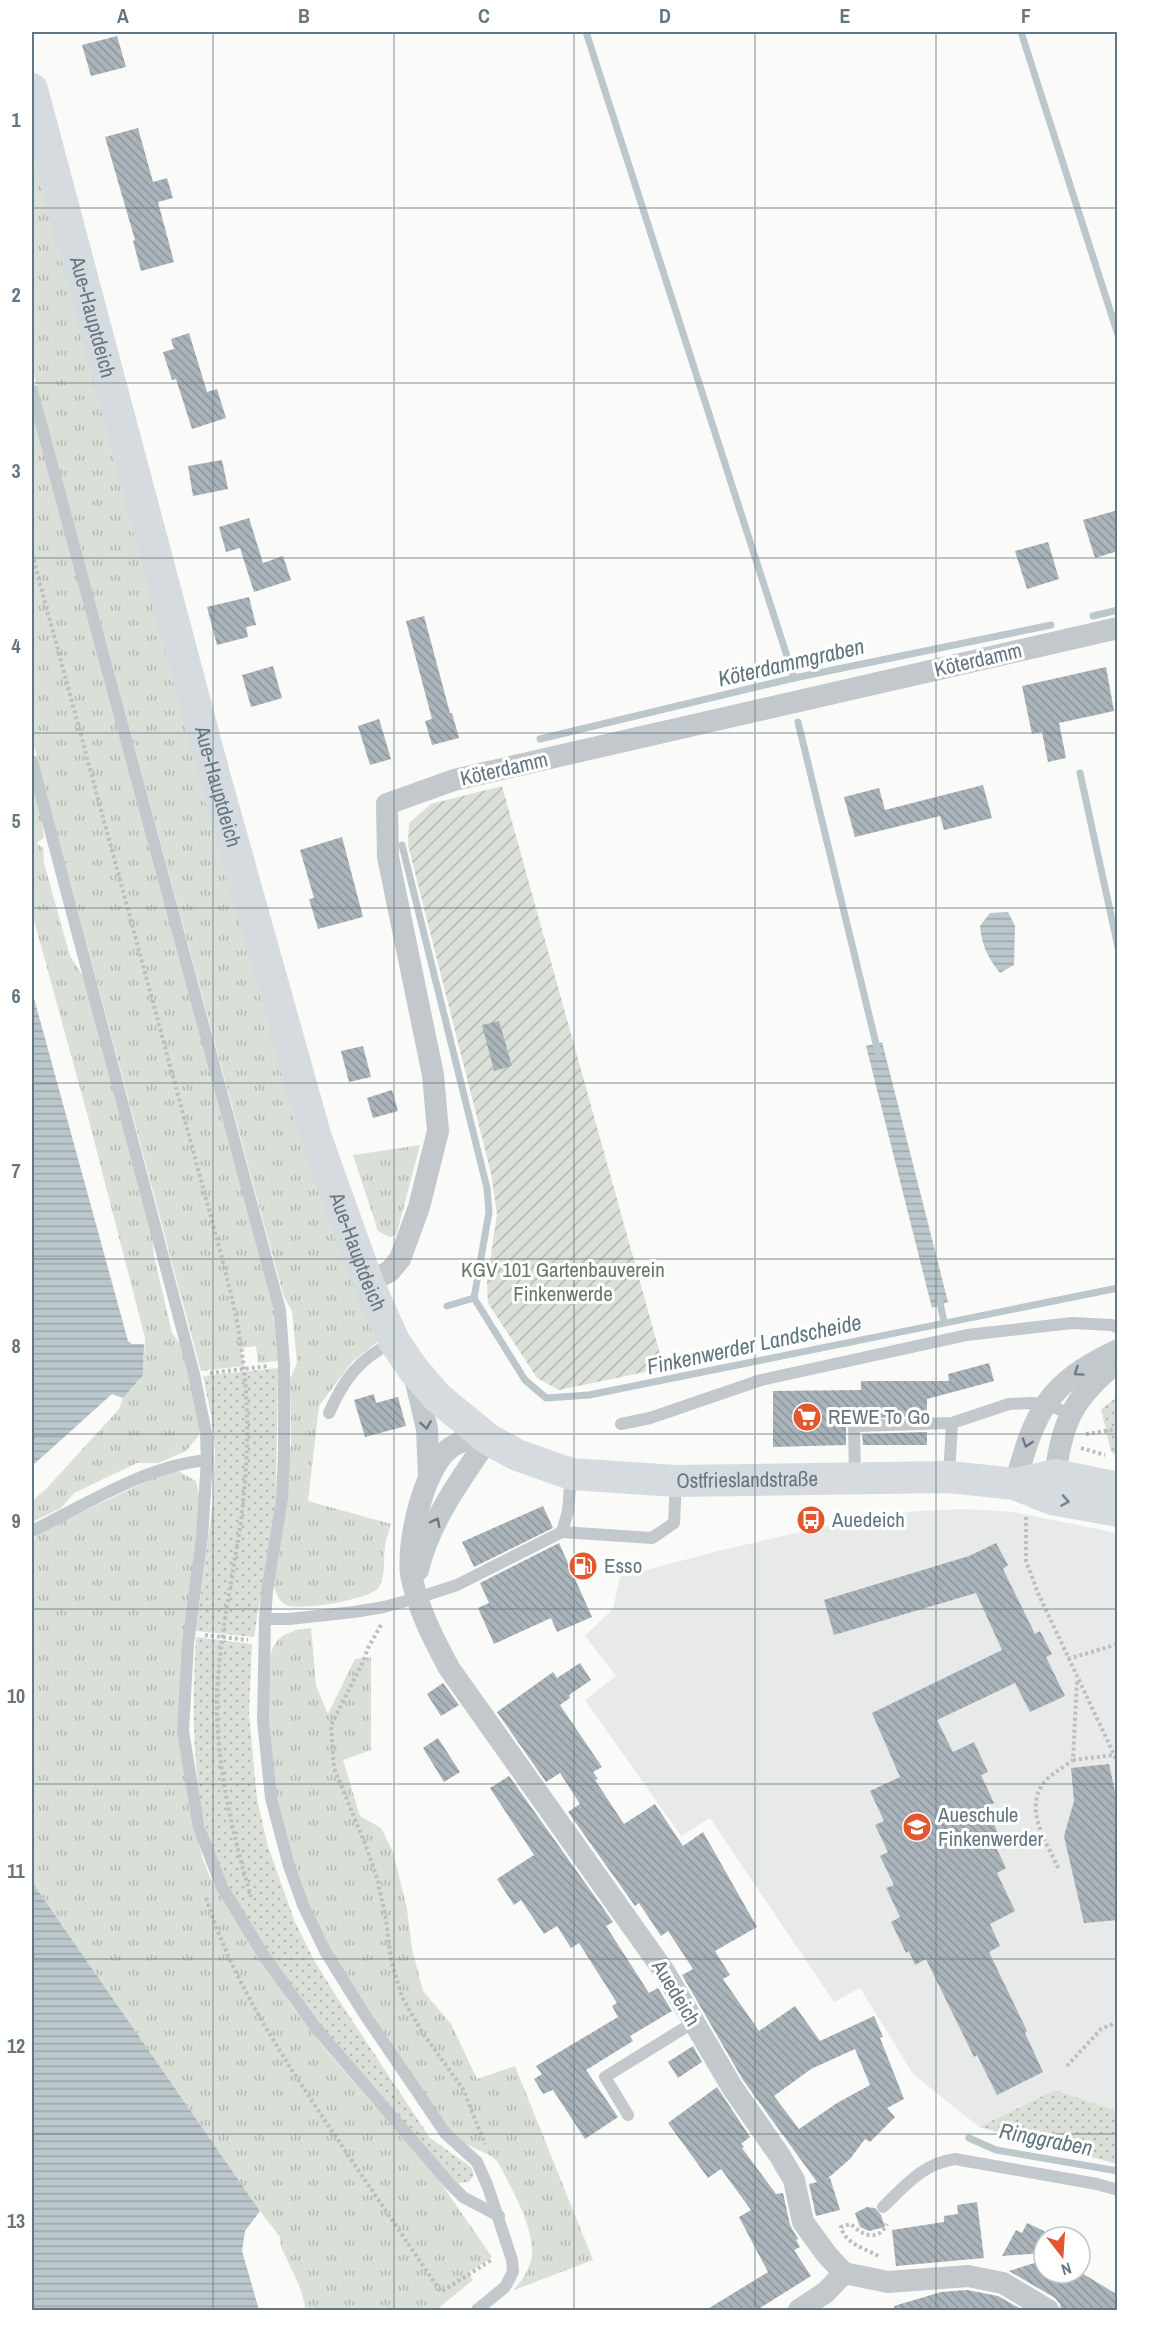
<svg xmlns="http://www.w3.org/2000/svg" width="1149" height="2342" font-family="'Archivo Narrow',sans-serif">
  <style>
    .built { fill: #e8e9e9 }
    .grass { fill: url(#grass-tufts) }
    .park { fill: url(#park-dots) }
    .garden { fill: url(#garden-furrows) }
    .water { fill: url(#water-rules) }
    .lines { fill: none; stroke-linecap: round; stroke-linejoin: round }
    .stream { stroke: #bbc7cb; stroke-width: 7 }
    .building { fill: url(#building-back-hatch); fill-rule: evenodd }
    .path { stroke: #bbbfc2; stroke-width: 4; stroke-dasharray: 3 3; stroke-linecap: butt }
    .lane { stroke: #c3c8cc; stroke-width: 12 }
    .street { stroke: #c3c8cc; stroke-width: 22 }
    .secondary { stroke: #d6dbdf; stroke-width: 32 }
    .oneway { stroke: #6a7a87 }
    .oneway2 { stroke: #768591 }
    .grid { fill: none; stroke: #657683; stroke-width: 1.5; stroke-opacity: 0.55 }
    .labels { text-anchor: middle; stroke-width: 6; stroke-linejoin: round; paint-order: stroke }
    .street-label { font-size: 21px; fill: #657683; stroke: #fff }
    .park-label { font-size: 21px; fill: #687a64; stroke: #fff }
    .poi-label { font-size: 21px; fill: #657683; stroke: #fff; text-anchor: start }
    .water-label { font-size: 22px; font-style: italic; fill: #60757c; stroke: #fff }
    .neatline { fill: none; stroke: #657683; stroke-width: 2 }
    .grid-label { font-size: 20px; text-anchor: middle; font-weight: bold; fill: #657683 }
  </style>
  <defs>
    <pattern id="grass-tufts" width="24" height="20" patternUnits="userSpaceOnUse" patternTransform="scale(1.5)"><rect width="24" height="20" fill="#dadfd7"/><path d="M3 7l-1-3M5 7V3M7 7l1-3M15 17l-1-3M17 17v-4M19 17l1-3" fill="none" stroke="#b4b9b4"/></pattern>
    <pattern id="park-dots" width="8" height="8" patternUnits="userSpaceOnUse" patternTransform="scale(1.5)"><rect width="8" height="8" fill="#dadfd7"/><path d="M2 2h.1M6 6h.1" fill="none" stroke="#b4b9b4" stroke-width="1.8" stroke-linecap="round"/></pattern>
    <pattern id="garden-furrows" width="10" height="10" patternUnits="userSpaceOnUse" patternTransform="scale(1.5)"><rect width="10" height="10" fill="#dadfd7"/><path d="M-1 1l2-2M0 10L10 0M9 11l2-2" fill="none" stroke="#b4b9b4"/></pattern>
    <pattern id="water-rules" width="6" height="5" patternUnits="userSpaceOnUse" patternTransform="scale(1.5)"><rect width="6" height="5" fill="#bbc7cb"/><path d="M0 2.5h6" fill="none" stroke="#9ca6aa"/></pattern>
    <pattern id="building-back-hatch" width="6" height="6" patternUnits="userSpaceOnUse" patternTransform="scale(1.5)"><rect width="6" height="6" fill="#aab3b9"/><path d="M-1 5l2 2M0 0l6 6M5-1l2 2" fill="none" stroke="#8e969c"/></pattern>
  </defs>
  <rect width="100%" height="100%" fill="#fafaf8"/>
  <polygon class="built" points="964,1509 1014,1512 1117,1533 1117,2111 1055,2090 979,2127 913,2074 860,1988 834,2002 710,1818 681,1836 585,1700 616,1676 585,1636 613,1609 620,1577 722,1550 862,1518 918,1511"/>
  <g class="grass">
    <path d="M32,135L380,1340L352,1362L319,1406L308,1501L391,1524C389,1531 386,1539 385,1546C383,1559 386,1576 379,1587C370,1600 300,1611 286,1605C279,1601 276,1594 274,1586L285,1515L291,1443L290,1379L297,1363L292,1311L284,1297L265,1228L32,368Z"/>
    <polygon points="32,407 263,1261 275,1315 278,1361 258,1363 256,1346 241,1348 244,1366 201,1371 32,739"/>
    <polygon points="32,781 41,816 44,838 36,843 43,848 44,863 70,956 85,979 150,1217 154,1256 172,1333 185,1351 200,1427 199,1435 186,1451 158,1463 137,1463 74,1493 61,1508 32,1522 32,1501 46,1489 119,1409 123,1398 143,1375 145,1338 88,1117 32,913"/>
    <polygon points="420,1145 398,1229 396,1235 390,1237 378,1231 353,1155"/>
    <polygon points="176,1470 196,1481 201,1502 182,1691 194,1826 202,1857 210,1877 231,1913 293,2008 320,2043 438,2179 492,2257 468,2273 473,2280 436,2310 306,2310 300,2287 281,2247 280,2237 260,2211 32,1882 32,1543 38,1533 162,1474"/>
    <path d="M311,1628L316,1686L328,1714L355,1659L371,1657V1750L343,1760L360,1816L381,1828L393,1852L407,1909L412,1949L423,1991L451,2024L477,2079L515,2066L593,2260L514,2290C523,2279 534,2263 532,2248C530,2219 511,2188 498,2162L491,2156L460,2141L448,2129C404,2063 353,1998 317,1926C286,1864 265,1762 268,1692C270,1654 266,1632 311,1628Z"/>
  </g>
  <g class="park">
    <polygon points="278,1368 276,1497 254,1637 196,1631 213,1501 215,1451 211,1415 203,1376"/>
    <polygon points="1117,1397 1117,1455 1111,1452 1101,1409"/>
    <path d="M196,1637L252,1644L249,1714L257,1799L268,1847L295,1922L314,1960L338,1999L430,2138L471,2167L474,2175L469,2182L457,2183C382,2098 302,2013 245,1915C234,1896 220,1875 213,1854C191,1783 192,1711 196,1637Z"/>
    <polygon points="1055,2090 1117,2111 1117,2164 979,2127"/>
  </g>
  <polygon class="garden" points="502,786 664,1368 559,1390 537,1378 488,1303 487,1282 497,1214 491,1173 408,845 409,823 431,804"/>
  <g class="water">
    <path d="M1008,912L1015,926L1014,965L1000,973C988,958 982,946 980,926L990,913Z"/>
    <polygon points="32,991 128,1341 132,1344 144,1344 143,1375 123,1398 112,1394 32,1466"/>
    <polygon points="882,1042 948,1302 932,1308 866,1046"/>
    <polygon points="32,1882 260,2211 245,2231 242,2251 259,2310 32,2310"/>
  </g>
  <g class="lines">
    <g class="stream">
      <polyline points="586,32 794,678"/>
      <polyline points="1021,32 1118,335"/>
      <polyline points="1093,616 1118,610"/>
      <polyline points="798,722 878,1052"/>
      <polyline points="540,739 794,678 1051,625"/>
      <polyline points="1080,773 1118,947"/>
      <polyline points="402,845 487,1188 489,1212 474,1298"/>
      <polyline points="939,1298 944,1322"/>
      <polyline points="447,1306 474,1298 525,1380 546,1398 589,1395 1118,1288"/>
      <polyline points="969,2138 996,2150 1118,2171"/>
    </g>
  </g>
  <g class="building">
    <polygon points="117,36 126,67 91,76 82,45"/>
    <polygon points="138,128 153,182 167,178 173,198 158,202 174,262 141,271 133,241 135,240 105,137"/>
    <polygon points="189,333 207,392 217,389 226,418 192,429 176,379 172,380 163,352 174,349 171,339"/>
    <polygon points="222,460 228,489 193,496 188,466"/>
    <polygon points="1118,510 1118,551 1095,558 1083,520"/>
    <polygon points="249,518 263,563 283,556 291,580 254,592 240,548 226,552 219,527"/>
    <polygon points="1048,542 1059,579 1027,589 1015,551"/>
    <polygon points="249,597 256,625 246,627 248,637 217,645 207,607"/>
    <polygon points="424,616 450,713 452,713 459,738 432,745 425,721 432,719 406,621"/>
    <polygon points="273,666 282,698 251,707 242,675"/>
    <polygon points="1106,667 1114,711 1059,723 1066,758 1048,762 1042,732 1032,734 1022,686"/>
    <polygon points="379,719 391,759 370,765 358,726"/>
    <polygon points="983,785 992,818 944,830 940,816 855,837 844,797 879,788 885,810"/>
    <polygon points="342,837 363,917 318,929 309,899 314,898 300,850"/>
    <polygon points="499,1021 512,1066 494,1071 482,1025"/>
    <polygon points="363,1046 371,1077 349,1082 341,1051"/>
    <polygon points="392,1090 398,1111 373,1118 367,1098"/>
    <polygon points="989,1363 994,1381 927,1399 927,1416 850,1419 846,1426 846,1445 773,1447 773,1391 861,1390 861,1381 949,1381 948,1374"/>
    <polygon points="374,1394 376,1403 398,1397 406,1426 365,1437 354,1400"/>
    <polygon points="927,1432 927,1445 863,1445 862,1434"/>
    <polygon points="543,1506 553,1528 474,1567 462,1542"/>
    <polygon points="559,1543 592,1617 557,1632 551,1618 494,1644 478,1608 489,1603 480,1583"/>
    <polygon points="996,1543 1008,1565 1003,1569 1035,1634 1040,1631 1052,1654 1046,1657 1065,1696 1030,1712 1015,1683 937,1720 953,1752 974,1742 988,1772 981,1775 994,1803 986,1807 999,1835 992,1839 1006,1868 997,1873 1015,1911 990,1924 1000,1946 989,1952 1027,2031 1025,2033 1043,2072 997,2095 977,2055 974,2057 926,1959 915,1965 909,1951 906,1953 891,1922 900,1917 886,1888 894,1885 880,1856 888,1852 875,1825 884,1821 870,1791 900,1777 872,1713 1002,1650 976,1593 834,1635 824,1600 969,1556"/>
    <path d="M580,1663L591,1680L569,1695L570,1698L560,1705L602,1767L593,1772L598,1779L595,1780L624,1824L655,1804L683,1846L703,1832L757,1927L715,1951L730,1975L723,1979L759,2031L795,2006L820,2041L874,2016L883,2037L880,2038L904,2099L887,2108L895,2117L870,2142L865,2139L850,2159L827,2179L830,2178L840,2210L816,2216L809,2184L817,2182L743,2080L682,1975L693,1969L668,1931L661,1936L639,1903L635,1906L568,1812L580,1804L560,1773L546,1782L497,1712L553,1672L557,1678ZM855,2049L870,2085L837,2103L799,2129L774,2096L811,2069Z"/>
    <polygon points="443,1683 459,1705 441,1716 427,1694"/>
    <polygon points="438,1738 460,1772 444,1782 423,1748"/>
    <polygon points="1109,1764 1118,1806 1118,1920 1084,1923 1064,1836 1074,1801 1071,1768"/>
    <polygon points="509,1776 613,1922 606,1926 649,1993 658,1988 672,2011 630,2036 633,2041 586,2070 618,2117 585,2139 553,2090 543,2094 534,2079 542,2074 536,2066 618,2017 612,2006 617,2003 579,1943 571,1948 557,1926 544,1934 521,1900 514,1905 497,1879 534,1855 490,1788"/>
    <polygon points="693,2046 702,2062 678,2078 668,2062"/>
    <polygon points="717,2087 750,2137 741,2144 744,2147 742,2148 776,2194 783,2193 790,2225 798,2239 796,2240 800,2247 794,2250 811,2276 757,2310 706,2310 768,2272 739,2217 751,2210 721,2169 708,2178 668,2123"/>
    <polygon points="977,2202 984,2258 896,2266 892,2230 944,2222 944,2216 958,2214 957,2205"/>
    <polygon points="867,2207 875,2208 881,2215 885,2227 869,2231 860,2227 855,2213"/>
    <polygon points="1027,2223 1044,2231 1044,2253 1002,2256 1016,2230 1022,2233"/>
    <polygon points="1044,2260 1044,2273 1062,2273 1073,2279 1080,2272 1118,2295 1118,2310 1061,2310 1060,2304 1055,2298 1009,2271"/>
    <polygon points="967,2290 998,2296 1023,2310 895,2310 894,2306 941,2292"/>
  </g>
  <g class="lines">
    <g class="path">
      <path d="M32,554L222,1258C228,1283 235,1308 239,1334C250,1395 249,1458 241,1520C233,1578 219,1637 217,1696C216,1765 232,1832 251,1897"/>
      <polyline points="210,1373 268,1366"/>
      <polyline points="1086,1434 1118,1429"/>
      <polyline points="1081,1448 1105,1455"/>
      <polyline points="1026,1517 1026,1561 1038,1593 1118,1763"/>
      <polyline points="381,1625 368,1648 362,1664 331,1725 334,1768 366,1846 377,1878 386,1919 391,1960 402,1997 422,2032 463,2089 485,2144"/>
      <polyline points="205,1635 248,1640"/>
      <polyline points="1068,1659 1118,1644"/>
      <polyline points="1073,1760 1113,1755"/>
      <path d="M1058,1868C1047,1843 1024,1810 1043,1784C1050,1774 1064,1767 1073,1760L1077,1679"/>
      <path d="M206,1898C230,1974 272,2040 316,2107C357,2169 399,2230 441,2292L493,2259"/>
      <polyline points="1067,2066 1101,2029 1118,2022"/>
      <path d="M878,2256C865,2248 845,2244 841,2227L851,2224C863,2236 878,2242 887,2224"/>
    </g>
    <g class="lane">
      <polyline points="32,390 280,1310 284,1365 284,1455 282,1498 267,1592 265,1619 263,1721 271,1798 289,1866 303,1905 325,1951 363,2012 446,2134 477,2162 488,2187 512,2260 513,2272 505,2287 477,2310"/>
      <polyline points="32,761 194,1374 206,1433 207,1460 202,1537 188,1644 183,1731 199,1828 222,1887 264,1956 315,2027 449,2183 463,2197 499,2216"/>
      <path d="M329,1413C344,1379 359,1359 393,1342"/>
      <polyline points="621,1424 650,1418 761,1380 967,1335 1072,1323 1112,1325 1118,1328"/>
      <polyline points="949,1476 952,1423"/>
      <polyline points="855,1477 854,1426 952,1423 1009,1404 1030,1403 1046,1404 1070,1414"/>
      <path d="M32,1531C87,1504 145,1466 207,1460"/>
      <polyline points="562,1532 568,1511 571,1475"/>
      <polyline points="265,1619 289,1619 354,1612 384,1607 417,1598 457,1585 562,1532 652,1538 674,1523 676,1481"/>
      <polyline points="628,2115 605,2077 694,2022"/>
      <path d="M883,2207C906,2185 922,2164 955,2159L1097,2184L1118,2190"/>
    </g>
    <g class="street">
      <polyline points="368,1283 390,1271 400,1259 419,1207 438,1131 433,1075 388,857 387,804 454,780 1118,628"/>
      <polyline points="414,1374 427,1429 429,1477"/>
      <path d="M488,1439C475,1438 464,1439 453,1446C424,1463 407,1542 411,1574C417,1607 433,1638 449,1668L664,1971L732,2087L780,2156L794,2180L803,2222L827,2255L844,2273L888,2282L968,2276L1003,2283L1048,2310"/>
      <path d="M1055,1475C1064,1416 1073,1400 1118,1361"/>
      <path d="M1015,1484C1035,1412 1046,1384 1118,1350"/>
      <path d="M418,1570C429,1522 461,1479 488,1439"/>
      <polyline points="799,2310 826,2292 844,2273"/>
    </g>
    <g class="secondary">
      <path id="s1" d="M32,89L214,774L316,1138L368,1283L394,1341L413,1369L437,1397L488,1439L517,1455L571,1474L676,1481L949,1477L1015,1484L1052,1499L1118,1511"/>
      <polyline points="1015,1484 1055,1475 1118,1488"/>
    </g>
  </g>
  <defs><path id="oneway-chevron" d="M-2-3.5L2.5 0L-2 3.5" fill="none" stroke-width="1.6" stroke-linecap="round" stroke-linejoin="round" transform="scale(1.5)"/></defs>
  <g class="oneway">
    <use href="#oneway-chevron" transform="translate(1078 1372) rotate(146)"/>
    <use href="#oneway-chevron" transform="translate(426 1425) rotate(81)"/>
    <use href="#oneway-chevron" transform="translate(1027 1443) rotate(107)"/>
    <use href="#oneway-chevron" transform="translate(436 1522) rotate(-63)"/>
  </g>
  <use class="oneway2" href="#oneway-chevron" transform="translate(1065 1501) rotate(9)"/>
  <path class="grid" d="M213,32V2310M394,32V2310M574,32V2310M755,32V2310M936,32V2310M32,208H1118M32,383H1118M32,558H1118M32,733H1118M32,908H1118M32,1083H1118M32,1259H1118M32,1434H1118M32,1609H1118M32,1784H1118M32,1959H1118M32,2134H1118"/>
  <defs>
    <g id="supermarket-disc" transform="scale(1.5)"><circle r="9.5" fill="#e4572e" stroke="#fff"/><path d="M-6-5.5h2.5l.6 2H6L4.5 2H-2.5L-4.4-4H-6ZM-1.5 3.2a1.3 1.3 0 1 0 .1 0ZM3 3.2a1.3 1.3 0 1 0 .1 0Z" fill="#fff"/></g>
    <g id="bus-disc" transform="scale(1.5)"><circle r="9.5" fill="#e4572e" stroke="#fff"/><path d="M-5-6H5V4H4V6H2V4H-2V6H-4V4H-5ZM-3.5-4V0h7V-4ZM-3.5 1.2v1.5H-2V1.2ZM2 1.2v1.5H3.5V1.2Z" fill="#fff"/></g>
    <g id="fuel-disc" transform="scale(1.5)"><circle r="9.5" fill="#e4572e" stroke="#fff"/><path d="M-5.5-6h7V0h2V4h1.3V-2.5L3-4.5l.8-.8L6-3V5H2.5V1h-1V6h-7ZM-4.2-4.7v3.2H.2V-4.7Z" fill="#fff"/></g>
    <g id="school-disc" transform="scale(1.5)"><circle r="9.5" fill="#e4572e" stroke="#fff"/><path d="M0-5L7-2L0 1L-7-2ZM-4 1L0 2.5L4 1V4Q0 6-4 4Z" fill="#fff"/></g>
  </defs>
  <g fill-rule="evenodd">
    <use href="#supermarket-disc" x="807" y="1417"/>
    <use href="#bus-disc" x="811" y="1520"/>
    <use href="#fuel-disc" x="583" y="1566"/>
    <use href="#school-disc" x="917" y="1827"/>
  </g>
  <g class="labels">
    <g class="street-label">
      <text dy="7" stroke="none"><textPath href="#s1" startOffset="236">Aue-Hauptdeich</textPath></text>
      <text transform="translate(978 660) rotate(-13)" y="7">Köterdamm</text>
      <text transform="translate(504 769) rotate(-13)" y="7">Köterdamm</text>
      <text dy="7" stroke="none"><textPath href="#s1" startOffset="722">Aue-Hauptdeich</textPath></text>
      <text dy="7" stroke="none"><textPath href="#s1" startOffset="1208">Aue-Hauptdeich</textPath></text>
      <text dy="7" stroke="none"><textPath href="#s1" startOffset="1708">Ostfrieslandstraße</textPath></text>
      <text transform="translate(676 1993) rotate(59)" y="7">Auedeich</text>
    </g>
    <g class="park-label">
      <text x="563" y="1277">KGV 101 Gartenbauverein<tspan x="563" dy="24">Finkenwerde</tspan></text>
    </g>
    <g class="poi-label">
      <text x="828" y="1424">REWE To Go</text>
      <text x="832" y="1527">Auedeich</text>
      <text x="604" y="1573">Esso</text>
      <text x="938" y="1822">Aueschule<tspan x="938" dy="24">Finkenwerder</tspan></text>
    </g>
    <g class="water-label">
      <text transform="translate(791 662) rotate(-13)" y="8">Köterdammgraben</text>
      <text transform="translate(754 1344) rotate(-12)" y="8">Finkenwerder Landscheide</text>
      <text transform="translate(1046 2139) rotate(11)" y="8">Ringgraben</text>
    </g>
  </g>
  <rect width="1149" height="2342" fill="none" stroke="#ffffff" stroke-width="66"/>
  <g transform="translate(1062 2255) rotate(163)"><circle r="28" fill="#ffffff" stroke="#c1c8cd" stroke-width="1.5"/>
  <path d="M0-4.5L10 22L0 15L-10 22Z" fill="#e4572e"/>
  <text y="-9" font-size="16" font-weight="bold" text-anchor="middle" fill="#657683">N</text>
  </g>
  <rect x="33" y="33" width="1083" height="2276" class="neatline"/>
  <g class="grid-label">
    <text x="123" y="23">A</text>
    <text x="304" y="23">B</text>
    <text x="484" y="23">C</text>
    <text x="665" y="23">D</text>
    <text x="845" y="23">E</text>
    <text x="1026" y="23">F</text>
    <text x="16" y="127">1</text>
    <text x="16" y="302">2</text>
    <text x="16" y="478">3</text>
    <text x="16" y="653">4</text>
    <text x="16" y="828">5</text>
    <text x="16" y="1003">6</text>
    <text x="16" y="1178">7</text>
    <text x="16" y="1353">8</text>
    <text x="16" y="1528">9</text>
    <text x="16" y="1703">10</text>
    <text x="16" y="1878">11</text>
    <text x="16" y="2053">12</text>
    <text x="16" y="2228">13</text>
  </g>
</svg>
